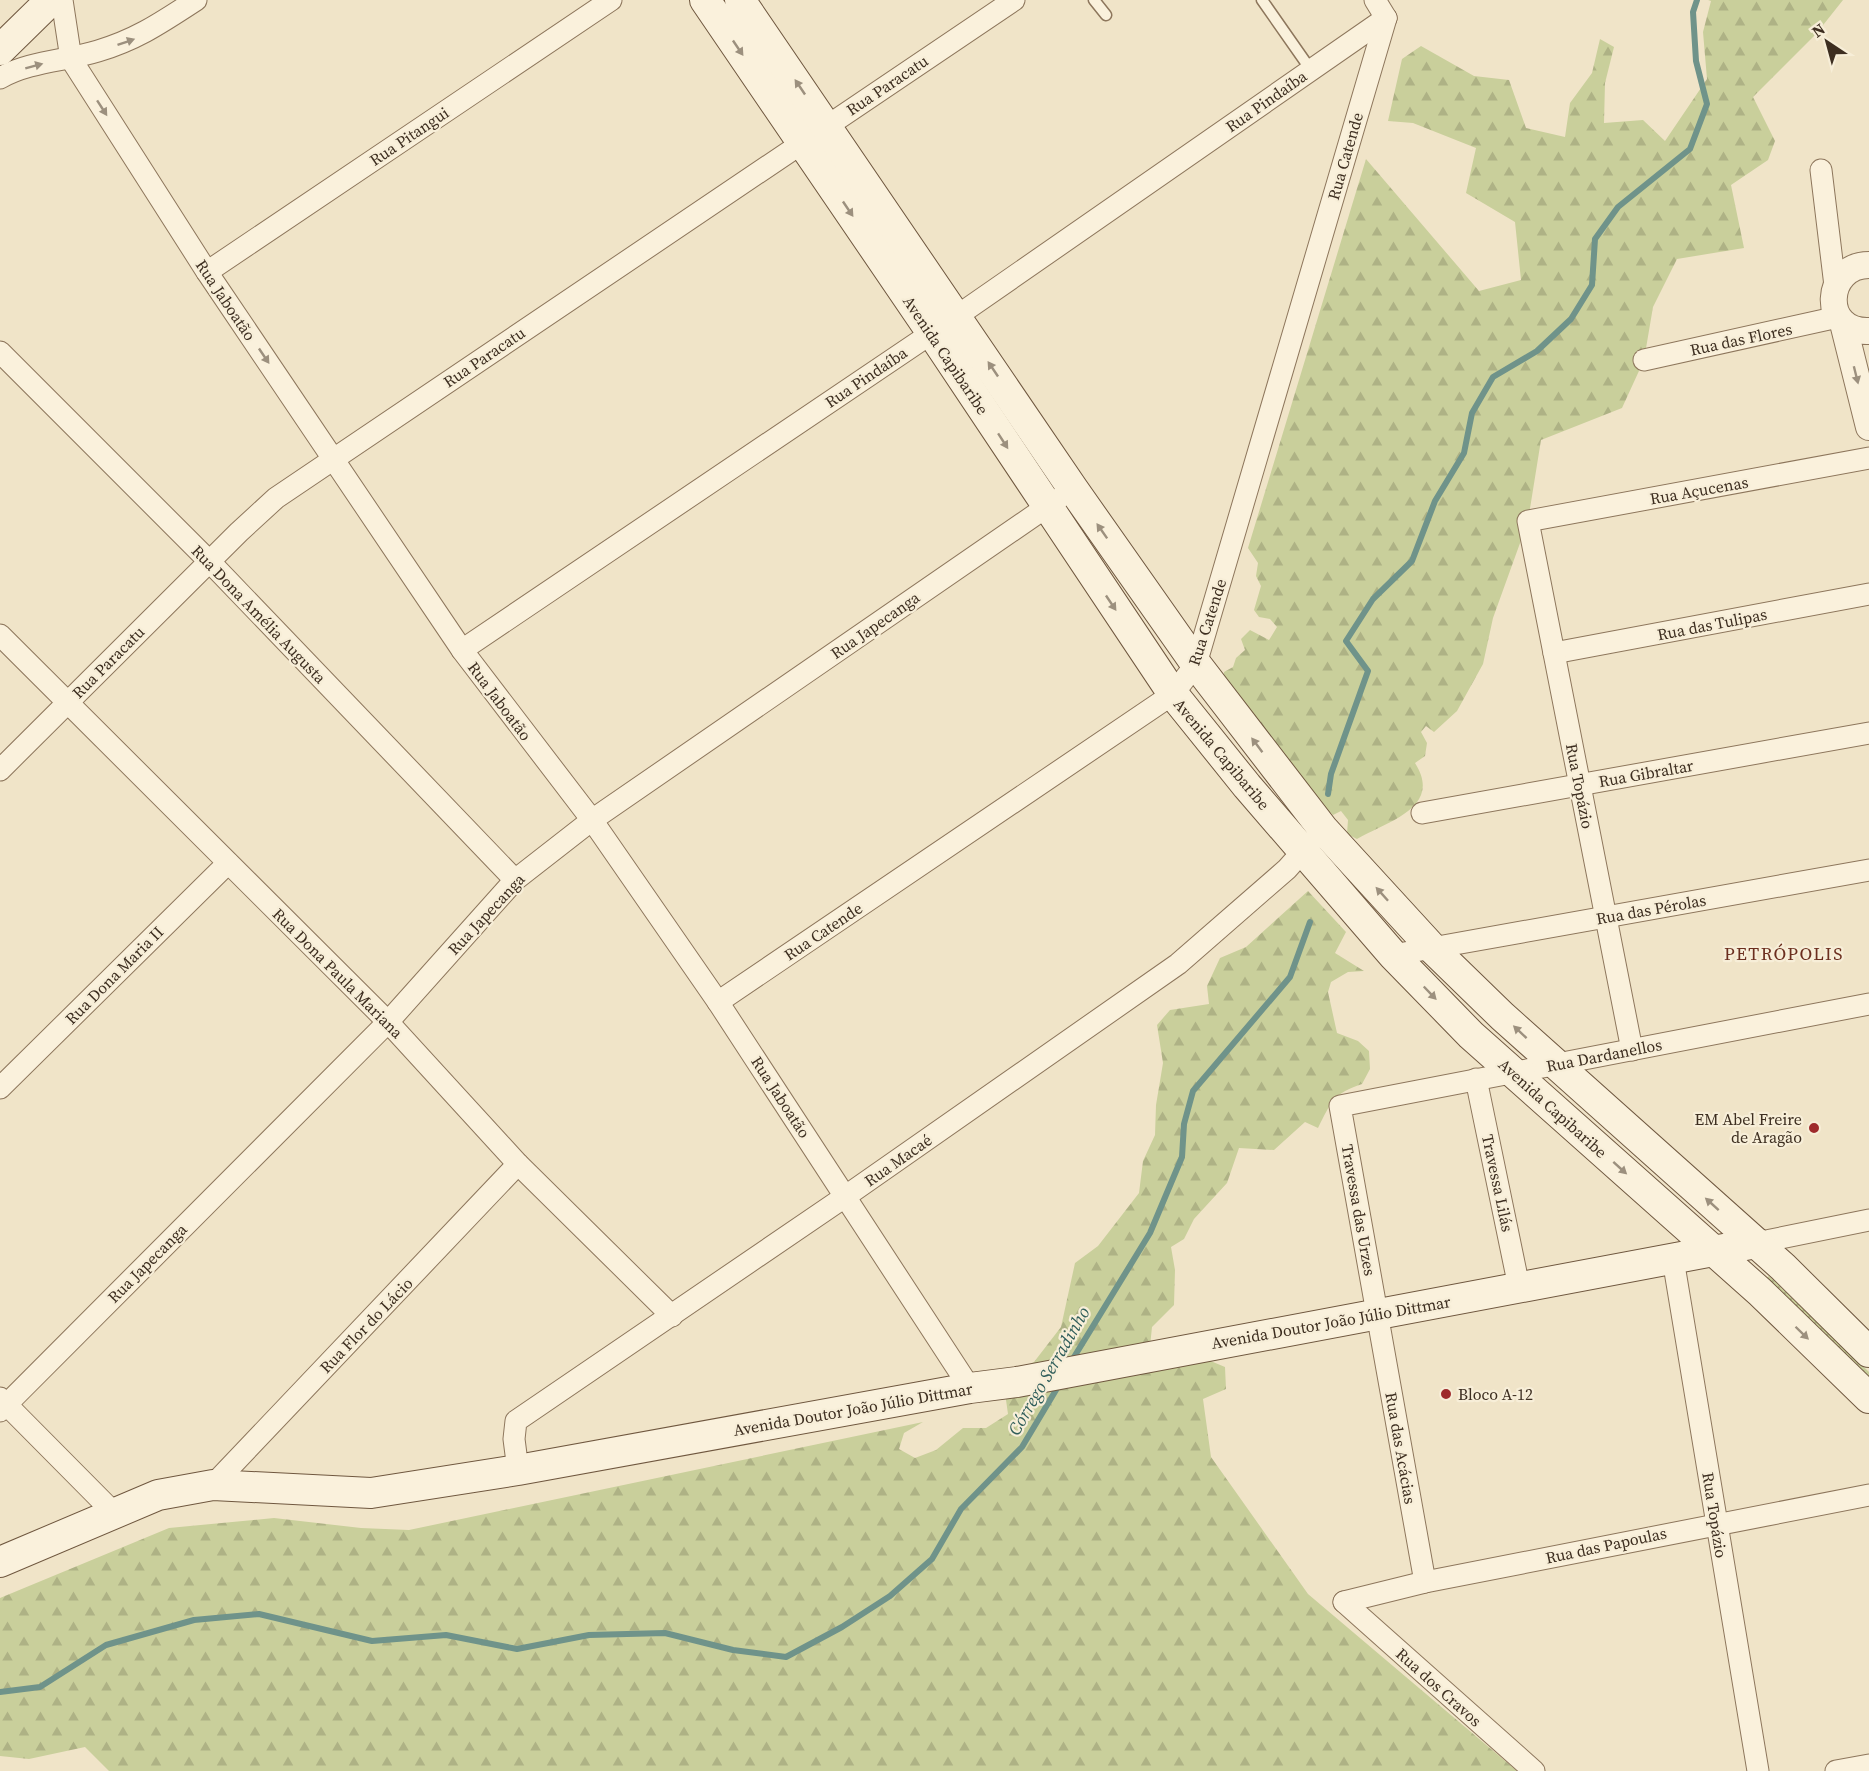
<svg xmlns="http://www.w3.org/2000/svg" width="1869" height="1771" font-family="'Source Serif 4',serif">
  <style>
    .grass { fill: url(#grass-dots) }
    .forest { fill: url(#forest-firs) }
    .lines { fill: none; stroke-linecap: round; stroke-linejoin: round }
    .stream { stroke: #6f938a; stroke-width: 6 }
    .service-casing { stroke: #8d765c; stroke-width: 13 }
    .minor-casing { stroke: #8d765c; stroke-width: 23 }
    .tertiary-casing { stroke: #8d765c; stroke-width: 28 }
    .secondary-casing { stroke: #6f573f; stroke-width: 32 }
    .service { stroke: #faf1dc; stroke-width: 10 }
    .minor { stroke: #faf1dc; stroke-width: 21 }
    .tertiary { stroke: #faf1dc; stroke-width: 26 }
    .secondary { stroke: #faf1dc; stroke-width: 30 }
    .oneway { fill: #9c907e }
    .poi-dot { fill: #9e2a2b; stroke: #f7eed8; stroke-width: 2 }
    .labels { text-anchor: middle; stroke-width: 4.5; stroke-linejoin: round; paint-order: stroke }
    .street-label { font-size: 16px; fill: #3d2e20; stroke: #f7eed8 }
    .poi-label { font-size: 16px; fill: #3d2e20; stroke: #f7eed8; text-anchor: end }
    .neighbourhood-label { font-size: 18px; letter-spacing: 1.5px; fill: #6b2e1e; stroke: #f7eed8 }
    .water-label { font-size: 18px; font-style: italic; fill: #2f5d5a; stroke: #f7eed8 }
  </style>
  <defs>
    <pattern id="grass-dots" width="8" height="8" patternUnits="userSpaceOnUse" patternTransform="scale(1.5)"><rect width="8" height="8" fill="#c9cf9b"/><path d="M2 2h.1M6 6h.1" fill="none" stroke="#aeb285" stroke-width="1.8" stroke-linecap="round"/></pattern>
    <pattern id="forest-firs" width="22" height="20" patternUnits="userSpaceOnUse" patternTransform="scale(1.5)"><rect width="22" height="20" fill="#c9cf9b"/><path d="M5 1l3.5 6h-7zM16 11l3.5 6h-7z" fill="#aeb285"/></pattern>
  </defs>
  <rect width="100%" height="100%" fill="#f0e4c8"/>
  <polygon class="grass" points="1769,1276 1869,1372 1869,1389 1759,1285"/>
  <g class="forest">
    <path d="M1708,0H1843L1816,34L1753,97L1775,141L1768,160L1731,185L1744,248L1677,259L1653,307L1644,360L1622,408L1541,440L1528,521L1493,618L1483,664L1457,711L1434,732L1426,726L1421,732L1427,743L1425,756L1415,763C1443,807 1389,821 1357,839L1347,834L1348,820L1341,811L1333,815L1321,804L1224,681V672L1233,667L1236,658L1245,650L1241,639L1250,630L1269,640L1277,627L1270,619L1259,617L1254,610L1261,586L1256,576L1258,563L1248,548L1366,159L1479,291L1521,280L1515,222L1466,193L1476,148L1413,123L1388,121L1402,59L1421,46L1474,76L1509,80L1526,128L1565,137L1570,103L1592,73L1600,39L1614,47L1605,83L1604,123L1643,120L1665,141L1707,79L1703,32L1711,1Z"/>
    <path d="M1308,891L1346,932L1335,953L1364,971L1348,972L1331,982L1328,992L1337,1033L1358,1041L1369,1051L1370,1069L1362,1084C1334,1093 1331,1102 1318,1128L1305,1122L1274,1150L1239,1148L1227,1183L1194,1219L1184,1239L1171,1247L1175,1270L1174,1305L1152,1327L1149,1356L1201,1357L1225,1367L1226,1389L1203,1399L1211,1457L1308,1594L1517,1771H109L85,1747L29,1759L0,1756V1598L169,1528L274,1518L361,1528L409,1530L923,1422L904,1433L899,1449L915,1458L936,1450L963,1428H986L1008,1414L1005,1393L1022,1368L1034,1362L1061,1327L1075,1263L1098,1246L1139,1193L1143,1161L1155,1135L1156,1105L1163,1063L1157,1025L1170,1010L1209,1004L1207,986L1220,958L1246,947Z"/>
  </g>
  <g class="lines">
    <g class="stream">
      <polyline points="1328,794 1331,774 1368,671 1346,641 1373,599 1412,561 1435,501 1464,453 1472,413 1493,377 1537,351 1571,319 1592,285 1595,239 1618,207 1690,149 1707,104 1696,61 1693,12 1697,0"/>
      <polyline points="1071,1362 1150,1233 1182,1157 1184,1124 1193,1091 1290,977 1310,922"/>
      <polyline points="0,1692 40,1687 106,1645 194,1620 259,1614 372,1641 446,1635 517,1649 589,1635 665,1633 733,1650 786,1657 842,1627 890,1596 932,1559 961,1509 1022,1447 1059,1385"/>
    </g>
    <g class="service-casing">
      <g id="service">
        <polyline points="1094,0 1106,15"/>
        <polyline points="1262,0 1311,70"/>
      </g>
    </g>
    <g class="minor-casing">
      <g id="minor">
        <polyline points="62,0 71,59 207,272 462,650 592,820 718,1002 970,1388"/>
        <polyline points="1375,0 1386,18"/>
        <path d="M0,78C30,61 66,61 98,51C138,39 162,22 196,0"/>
        <polyline points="1821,170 1835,286"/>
        <polyline points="207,272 611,0"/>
        <polyline points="0,352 209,561 515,880"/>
        <polyline points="1644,360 1838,317"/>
        <polyline points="0,635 388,1022 518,1164 672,1316"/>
        <polyline points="462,650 957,316 1386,18"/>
        <polyline points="1554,653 1869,594"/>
        <polyline points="0,770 239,532 276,498 1014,0"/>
        <polyline points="1422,813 1869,733"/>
        <polyline points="1393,955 1869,870"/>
        <polyline points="718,1002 1173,694 1196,664 1386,18"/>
        <polyline points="1632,1050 1528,521 1869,458"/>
        <polyline points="1476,1079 1519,1287"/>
        <polyline points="0,1088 228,863"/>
        <polyline points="1756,1243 1869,1220"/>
        <polyline points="1673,1259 1758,1771"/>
        <polyline points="0,1398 113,1512"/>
        <polyline points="0,1411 388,1022 515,880 592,820 1058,499"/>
        <polyline points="518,1470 514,1439 516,1421 846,1196 1178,964 1287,869 1311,842"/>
        <polyline points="213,1485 518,1164"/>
        <polyline points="1425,1582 1340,1106 1869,1004"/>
        <polyline points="1344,1602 1425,1582 1869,1495"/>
        <polyline points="1344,1602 1534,1771"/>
        <polyline points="1836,1771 1869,1765"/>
      </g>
    </g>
    <g class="tertiary-casing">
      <g id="tertiary">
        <path d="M1869,265C1824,265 1820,333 1869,331"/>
        <polyline points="1843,323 1869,427"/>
      </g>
    </g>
    <g class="secondary-casing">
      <g id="secondary">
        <polyline points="705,0 932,333 1173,694 1247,786 1393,955 1471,1035 1760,1292 1869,1398"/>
        <polyline points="740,0 1073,489 1196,664 1323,829 1433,949 1502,1016 1783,1267 1869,1352"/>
        <polyline points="0,50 51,0"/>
        <polyline points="0,1562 158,1495 213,1485 371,1493 518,1470 970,1388 1017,1382 1756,1243"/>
      </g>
    </g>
    <use href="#service" class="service"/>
    <use href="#minor" class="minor"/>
    <use href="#tertiary" class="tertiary"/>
    <use href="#secondary" class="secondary"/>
  </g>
  <defs><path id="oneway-solid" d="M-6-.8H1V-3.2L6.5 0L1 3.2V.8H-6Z" transform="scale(1.5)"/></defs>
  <g class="oneway">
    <use href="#oneway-solid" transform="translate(126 42) rotate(-19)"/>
    <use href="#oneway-solid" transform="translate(738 48) rotate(56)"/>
    <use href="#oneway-solid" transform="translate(34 66) rotate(-15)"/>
    <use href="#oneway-solid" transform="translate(800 87) rotate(-124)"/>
    <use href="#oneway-solid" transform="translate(102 108) rotate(57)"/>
    <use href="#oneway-solid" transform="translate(848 209) rotate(56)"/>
    <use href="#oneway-solid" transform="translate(264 356) rotate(56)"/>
    <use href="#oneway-solid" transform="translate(993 369) rotate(-124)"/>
    <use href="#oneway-solid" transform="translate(1856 375) rotate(76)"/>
    <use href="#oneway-solid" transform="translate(1003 441) rotate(57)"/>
    <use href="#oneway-solid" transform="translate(1102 531) rotate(-125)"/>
    <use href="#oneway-solid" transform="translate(1111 603) rotate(56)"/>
    <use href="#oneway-solid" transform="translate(1257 745) rotate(-127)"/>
    <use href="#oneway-solid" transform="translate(1382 894) rotate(-132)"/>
    <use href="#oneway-solid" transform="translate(1430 993) rotate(46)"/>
    <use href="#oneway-solid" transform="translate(1520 1032) rotate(-137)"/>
    <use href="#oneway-solid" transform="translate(1620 1168) rotate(42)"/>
    <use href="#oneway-solid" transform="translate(1712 1204) rotate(-138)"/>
    <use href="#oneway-solid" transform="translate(1802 1333) rotate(44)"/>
  </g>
  <g class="poi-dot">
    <circle cx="1814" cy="1128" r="6"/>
    <circle cx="1446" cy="1394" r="6"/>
  </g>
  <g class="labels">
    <g class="street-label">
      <text transform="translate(887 85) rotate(-34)" y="6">Rua Paracatu</text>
      <text transform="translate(1266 101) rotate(-35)" y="6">Rua Pindaíba</text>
      <text transform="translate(409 136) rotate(-34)" y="6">Rua Pitangui</text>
      <text transform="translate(1345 156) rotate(-74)" y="6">Rua Catende</text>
      <text transform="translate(226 300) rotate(56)" y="6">Rua Jaboatão</text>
      <text transform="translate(1741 339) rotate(-12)" y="6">Rua das Flores</text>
      <text transform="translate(946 355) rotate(56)" y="6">Avenida Capibaribe</text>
      <text transform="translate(484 357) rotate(-34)" y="6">Rua Paracatu</text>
      <text transform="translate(866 377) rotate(-34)" y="6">Rua Pindaíba</text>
      <text transform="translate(1699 490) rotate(-10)" y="6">Rua Açucenas</text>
      <text transform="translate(259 614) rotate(46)" y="6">Rua Dona Amélia Augusta</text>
      <text transform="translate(1207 622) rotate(-72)" y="6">Rua Catende</text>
      <text transform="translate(1712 624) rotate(-11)" y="6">Rua das Tulipas</text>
      <text transform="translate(875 625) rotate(-35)" y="6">Rua Japecanga</text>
      <text transform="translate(108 662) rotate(-45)" y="6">Rua Paracatu</text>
      <text transform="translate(500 701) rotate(53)" y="6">Rua Jaboatão</text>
      <text transform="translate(1222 754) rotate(50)" y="6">Avenida Capibaribe</text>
      <text transform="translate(1646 773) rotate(-10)" y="6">Rua Gibraltar</text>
      <text transform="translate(1580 786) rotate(79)" y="6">Rua Topázio</text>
      <text transform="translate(1651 909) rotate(-10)" y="6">Rua das Pérolas</text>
      <text transform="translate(486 914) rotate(-47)" y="6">Rua Japecanga</text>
      <text transform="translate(823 931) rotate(-34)" y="6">Rua Catende</text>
      <text transform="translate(338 973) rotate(45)" y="6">Rua Dona Paula Mariana</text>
      <text transform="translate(114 975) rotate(-45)" y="6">Rua Dona Maria II</text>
      <text transform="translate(1604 1055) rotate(-11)" y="6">Rua Dardanellos</text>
      <text transform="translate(781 1097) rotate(57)" y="6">Rua Jaboatão</text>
      <text transform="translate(1553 1108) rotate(42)" y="6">Avenida Capibaribe</text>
      <text transform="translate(898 1160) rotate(-35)" y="6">Rua Macaé</text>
      <text transform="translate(1498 1183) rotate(78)" y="6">Travessa Lilás</text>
      <text transform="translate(1359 1210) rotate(80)" y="6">Travessa das Urzes</text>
      <text transform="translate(147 1263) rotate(-45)" y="6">Rua Japecanga</text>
      <text transform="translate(1331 1322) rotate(-10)" y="6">Avenida Doutor João Júlio Dittmar</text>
      <text transform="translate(366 1325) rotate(-46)" y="6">Rua Flor do Lácio</text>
      <text transform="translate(853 1409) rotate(-10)" y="6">Avenida Doutor João Júlio Dittmar</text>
      <text transform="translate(1401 1448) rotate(80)" y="6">Rua das Acácias</text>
      <text transform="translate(1715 1515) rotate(81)" y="6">Rua Topázio</text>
      <text transform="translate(1606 1545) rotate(-12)" y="6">Rua das Papoulas</text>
      <text transform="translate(1439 1687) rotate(42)" y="6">Rua dos Cravos</text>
    </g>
    <g class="poi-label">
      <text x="1802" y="1125">EM Abel Freire<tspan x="1802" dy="18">de Aragão</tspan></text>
      <text x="1458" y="1400" text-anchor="start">Bloco A-12</text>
    </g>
    <g class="neighbourhood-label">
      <text x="1784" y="960">PETRÓPOLIS</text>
    </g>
    <g class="water-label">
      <text transform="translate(1049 1371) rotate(-60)" y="6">Córrego Serradinho</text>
    </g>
  </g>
  <g transform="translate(1827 42) rotate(324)" stroke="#f7eed8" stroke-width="4.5" paint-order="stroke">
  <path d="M0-4.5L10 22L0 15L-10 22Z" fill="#3d2e20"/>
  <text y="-9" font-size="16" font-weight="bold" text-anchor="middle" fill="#3d2e20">N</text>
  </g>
</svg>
